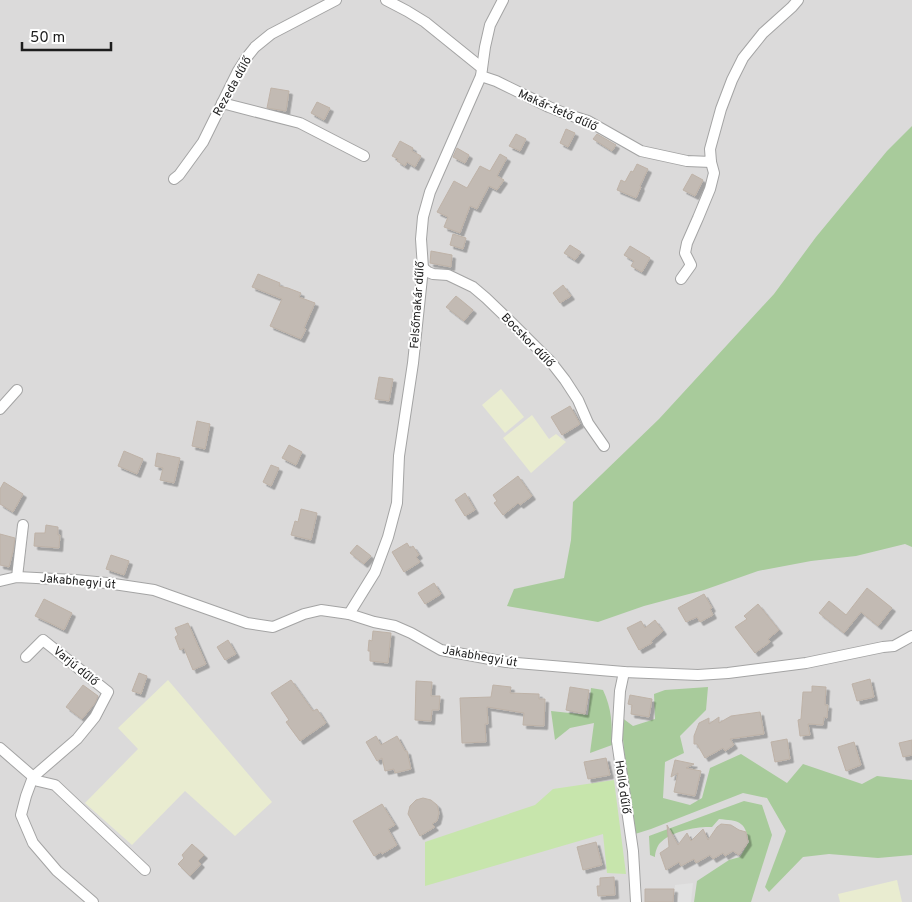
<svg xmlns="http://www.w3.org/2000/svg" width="912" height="902" font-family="Overpass,sans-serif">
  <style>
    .residential { fill: #dbdada }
    .farmland { fill: #e9ecd0 }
    .grass { fill: #c7e5ac }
    .forest { fill: #a8cb9b }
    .parking { fill: #e1e1e1 }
    .building { fill: #c2bab3; stroke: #beb2a7; filter: url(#shadow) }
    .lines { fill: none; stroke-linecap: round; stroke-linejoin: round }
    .minor-casing { stroke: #a4a4a4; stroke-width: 12 }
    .minor { stroke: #fff; stroke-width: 10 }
    .labels { text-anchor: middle; stroke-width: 4; stroke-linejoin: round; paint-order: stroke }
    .street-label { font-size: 12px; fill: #1d1d1d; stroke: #fff }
  </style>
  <defs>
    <filter id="shadow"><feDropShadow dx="3.5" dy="3.5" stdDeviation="0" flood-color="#0004"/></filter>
  </defs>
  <rect width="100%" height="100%" fill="#eeebe4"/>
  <rect class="residential" x="0" y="0" width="912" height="902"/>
  <g class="farmland">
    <polygon points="501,389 524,417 505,433 482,405"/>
    <polygon points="532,415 549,439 556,434 566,442 531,473 503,438"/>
    <polygon points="168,680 272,802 235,836 185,791 132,845 85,803 138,749 118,728"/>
    <polygon points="897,880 902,902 840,902 838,894"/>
  </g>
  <polygon class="grass" points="614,780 626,874 607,873 603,834 425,886 425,842 535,805 553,789"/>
  <g class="forest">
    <polygon points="912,126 912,547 905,544 856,556 811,561 758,571 704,590 644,606 598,622 507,606 514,589 564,578 571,540 573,502 659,419 774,294 816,237 887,151"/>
    <polygon points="708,687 706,710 680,736 684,753 665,762 663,798 690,805 702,798 710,768 741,754 787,783 803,764 862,784 877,776 912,780 912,855 878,858 829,854 803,857 769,892 765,887 786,831 767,798 743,793 651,829 635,834 631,827 621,717 633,726 655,719 654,694 665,690"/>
    <path d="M591,688L603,690C612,709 612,724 612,745L590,753L594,723L570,728L555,740L551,711L588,715Z"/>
    <path d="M744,801L762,805L772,835L751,902H694L697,881L729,860L740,857L749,842C745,820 738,821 719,819L712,827C698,826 671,831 660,843C657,846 655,853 655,857L650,855L649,836Z"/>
  </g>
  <polygon class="parking" points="693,883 691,902 674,902 675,885"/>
  <g class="building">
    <polygon points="271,88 289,91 286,111 267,108"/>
    <polygon points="317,102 330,108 324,120 311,113"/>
    <polygon points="566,129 575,133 568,147 560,143"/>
    <polygon points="516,134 526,139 520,151 509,146"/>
    <polygon points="597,134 616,145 612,151 593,139"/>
    <polygon points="400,141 413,148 412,151 421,156 415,167 407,162 405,166 397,161 398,159 392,156"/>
    <polygon points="457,148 469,155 465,163 453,157"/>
    <polygon points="500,154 507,158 497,176 504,180 497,190 489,186 477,209 470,206 460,233 444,227 448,217 437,212 454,181 467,188 480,166 490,171"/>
    <polygon points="637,164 648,169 640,186 641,187 636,198 617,190 621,180 625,182 631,171 633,172"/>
    <polygon points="692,174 703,180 695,196 683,190"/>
    <polygon points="453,234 466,238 463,249 450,245"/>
    <polygon points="570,245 581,252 575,260 564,253"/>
    <polygon points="630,246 650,258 642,272 631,266 634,261 624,255"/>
    <polygon points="431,251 452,255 451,267 430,263"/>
    <polygon points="258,274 280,283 279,286 288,288 301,293 299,297 315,303 304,328 306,329 301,339 270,326 282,299 252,287"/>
    <polygon points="563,285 571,296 560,303 553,293"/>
    <polygon points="456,296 473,310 464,321 446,307"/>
    <polygon points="379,377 393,379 389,401 375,399"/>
    <polygon points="570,406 580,424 562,435 551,417"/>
    <polygon points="197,421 210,424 205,449 192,446"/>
    <polygon points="289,445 302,452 296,465 282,458"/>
    <polygon points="124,451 143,459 137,474 118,466"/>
    <polygon points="157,453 180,458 174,483 160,480 163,468 155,466"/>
    <polygon points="271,465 279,468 271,486 263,482"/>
    <polygon points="518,476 532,496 520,505 518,503 503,515 494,503 497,501 493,495"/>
    <polygon points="4,482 23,494 13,512 0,504 0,489"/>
    <polygon points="465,493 475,510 465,516 455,500"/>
    <polygon points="301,509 317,513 311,540 291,535 295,521 298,522"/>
    <polygon points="46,525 58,527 58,535 60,535 59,548 34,546 35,533 45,533"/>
    <polygon points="0,534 15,538 13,551 9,567 0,565"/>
    <polygon points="407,543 410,548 413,546 419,555 416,557 420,562 404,572 392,552"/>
    <polygon points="357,545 371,556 364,564 350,553"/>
    <polygon points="111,555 129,561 124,575 106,569"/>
    <polygon points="434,583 441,594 425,604 418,593"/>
    <polygon points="867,588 892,608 878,626 861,612 844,633 819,613 829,601 846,615"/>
    <polygon points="704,594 712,608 710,609 713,615 700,622 697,617 686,622 678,608"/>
    <polygon points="44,599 72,613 64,630 35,616"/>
    <polygon points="758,604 779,630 768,639 770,642 755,653 735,627 747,619 744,616"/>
    <polygon points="655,620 663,631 651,641 652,643 639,650 627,628 641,621 645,628"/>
    <polygon points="188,623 206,664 193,670 184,648 180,650 175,637 178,635 175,628"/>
    <polygon points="373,631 391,633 388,663 370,661 370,651 368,651 369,640 372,641"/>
    <polygon points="228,640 236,654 225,660 217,647"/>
    <polygon points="139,673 147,676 141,694 132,691"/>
    <polygon points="870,679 874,697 857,701 852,684"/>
    <polygon points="291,680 313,711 317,709 326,723 300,741 286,722 289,720 271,693"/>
    <polygon points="416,681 432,682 431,696 440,696 439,710 432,710 431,721 415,720"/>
    <polygon points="83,685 98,696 95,703 82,719 66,707"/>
    <polygon points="493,685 511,687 510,693 539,694 539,699 545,699 544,726 523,725 524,713 487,707 488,724 485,724 486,742 462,743 460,698 491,697"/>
    <polygon points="812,686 826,687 825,705 828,705 827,718 824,717 823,725 808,724 810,735 800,736 798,720 801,719 803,692 812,692"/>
    <polygon points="570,687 589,690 585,714 566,710"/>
    <polygon points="630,695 652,699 649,717 631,714 632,705 628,704"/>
    <polygon points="760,712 764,734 730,739 734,745 725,751 723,748 705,758 697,744 694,744 694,736 699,723 709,718 709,724 719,717 719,723 731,716"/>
    <polygon points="376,736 381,745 397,736 405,751 407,751 411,769 395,773 394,769 385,771 382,758 377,761 366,742"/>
    <polygon points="787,739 790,759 775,762 771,742"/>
    <polygon points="912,740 912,755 903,757 899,743"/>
    <polygon points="854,742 861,765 846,771 838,747"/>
    <polygon points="606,758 610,775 588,779 584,762"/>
    <polygon points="675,760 694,764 686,768 701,771 695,796 674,792 678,773 671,777"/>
    <polygon points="423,798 431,800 437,805 439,813 437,821 432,824 435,827 420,836 408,814 410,806 416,800"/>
    <polygon points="382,804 395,825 388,829 397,845 382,854 381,852 374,856 353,821"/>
    <polygon points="721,824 731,825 739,830 746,832 748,842 739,855 733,851 725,856 723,853 713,859 710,855 696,863 694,859 681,866 679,862 666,870 660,853 669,847 667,825 678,845 687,833 691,841 703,829 708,840 717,827"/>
    <polygon points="596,842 602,865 583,870 577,847"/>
    <polygon points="192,844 204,855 198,861 201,864 190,876 178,864 184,858 182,855"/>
    <polygon points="614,877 615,895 598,896 597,886 600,886 600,878"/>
    <polygon points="645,889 674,889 673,902 645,902"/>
  </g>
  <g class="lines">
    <g class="minor-casing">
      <g id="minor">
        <polyline points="386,0 407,11 425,22 482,68"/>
        <polyline points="481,76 496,81 549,107 569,115 588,121 604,130 641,151 687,161 711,162 710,149 721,109 732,80 743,58 763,33 792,7 798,0"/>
        <polyline points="222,103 300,123 364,156"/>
        <polyline points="174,179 179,175 203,142 238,71 247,57 255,47 271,34 336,0"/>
        <polyline points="423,268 428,272 433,274 448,275 473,287 486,298 514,325 551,362 565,380 578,400 588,423 604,446"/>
        <polyline points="681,279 691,265 685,253 687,243 698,218 710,189 714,173 711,162"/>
        <polyline points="0,409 17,390"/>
        <polyline points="17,577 23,525"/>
        <polyline points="0,581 17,577 75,580 107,583 154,590 247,623 273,627 304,614 321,610 349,614 374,622 395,626 411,633 441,650 506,662 624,672 698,675 728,673 806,663 883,647 894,646 912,636"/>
        <polyline points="349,614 375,572 388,537 397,503 399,456 413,363 423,268 421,239 423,217 430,192 481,76 485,47 490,25 503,0"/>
        <polyline points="26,657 43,640 108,692 95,717 77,739 33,777 26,796 21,815 33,843 57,871 93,902"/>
        <polyline points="624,672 620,691 617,741 633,851 636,902"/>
        <polyline points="0,748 38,781 55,785 145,870"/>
      </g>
    </g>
    <use href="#minor" class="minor"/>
  </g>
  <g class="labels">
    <g class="street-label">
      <text transform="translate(232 86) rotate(-61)" y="4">Rezeda dűlő</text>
      <text transform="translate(558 110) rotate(24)" y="4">Makár-tető dűlő</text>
      <text transform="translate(417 305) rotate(-86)" y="4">Felsőmakár dűlő</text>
      <text transform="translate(528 340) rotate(46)" y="4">Bocskor dűlő</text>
      <text transform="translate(78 581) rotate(5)" y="4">Jakabhegyi út</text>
      <text transform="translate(480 656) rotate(10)" y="4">Jakabhegyi út</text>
      <text transform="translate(76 666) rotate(39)" y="4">Varjú dűlő</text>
      <text transform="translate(623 787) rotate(82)" y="4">Holló dűlő</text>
    </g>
  </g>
  <path d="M22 42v8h89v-8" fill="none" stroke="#1d1d1d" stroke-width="2.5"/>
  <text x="30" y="42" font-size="15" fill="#1d1d1d" stroke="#ffffff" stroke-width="4" paint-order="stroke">50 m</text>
</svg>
